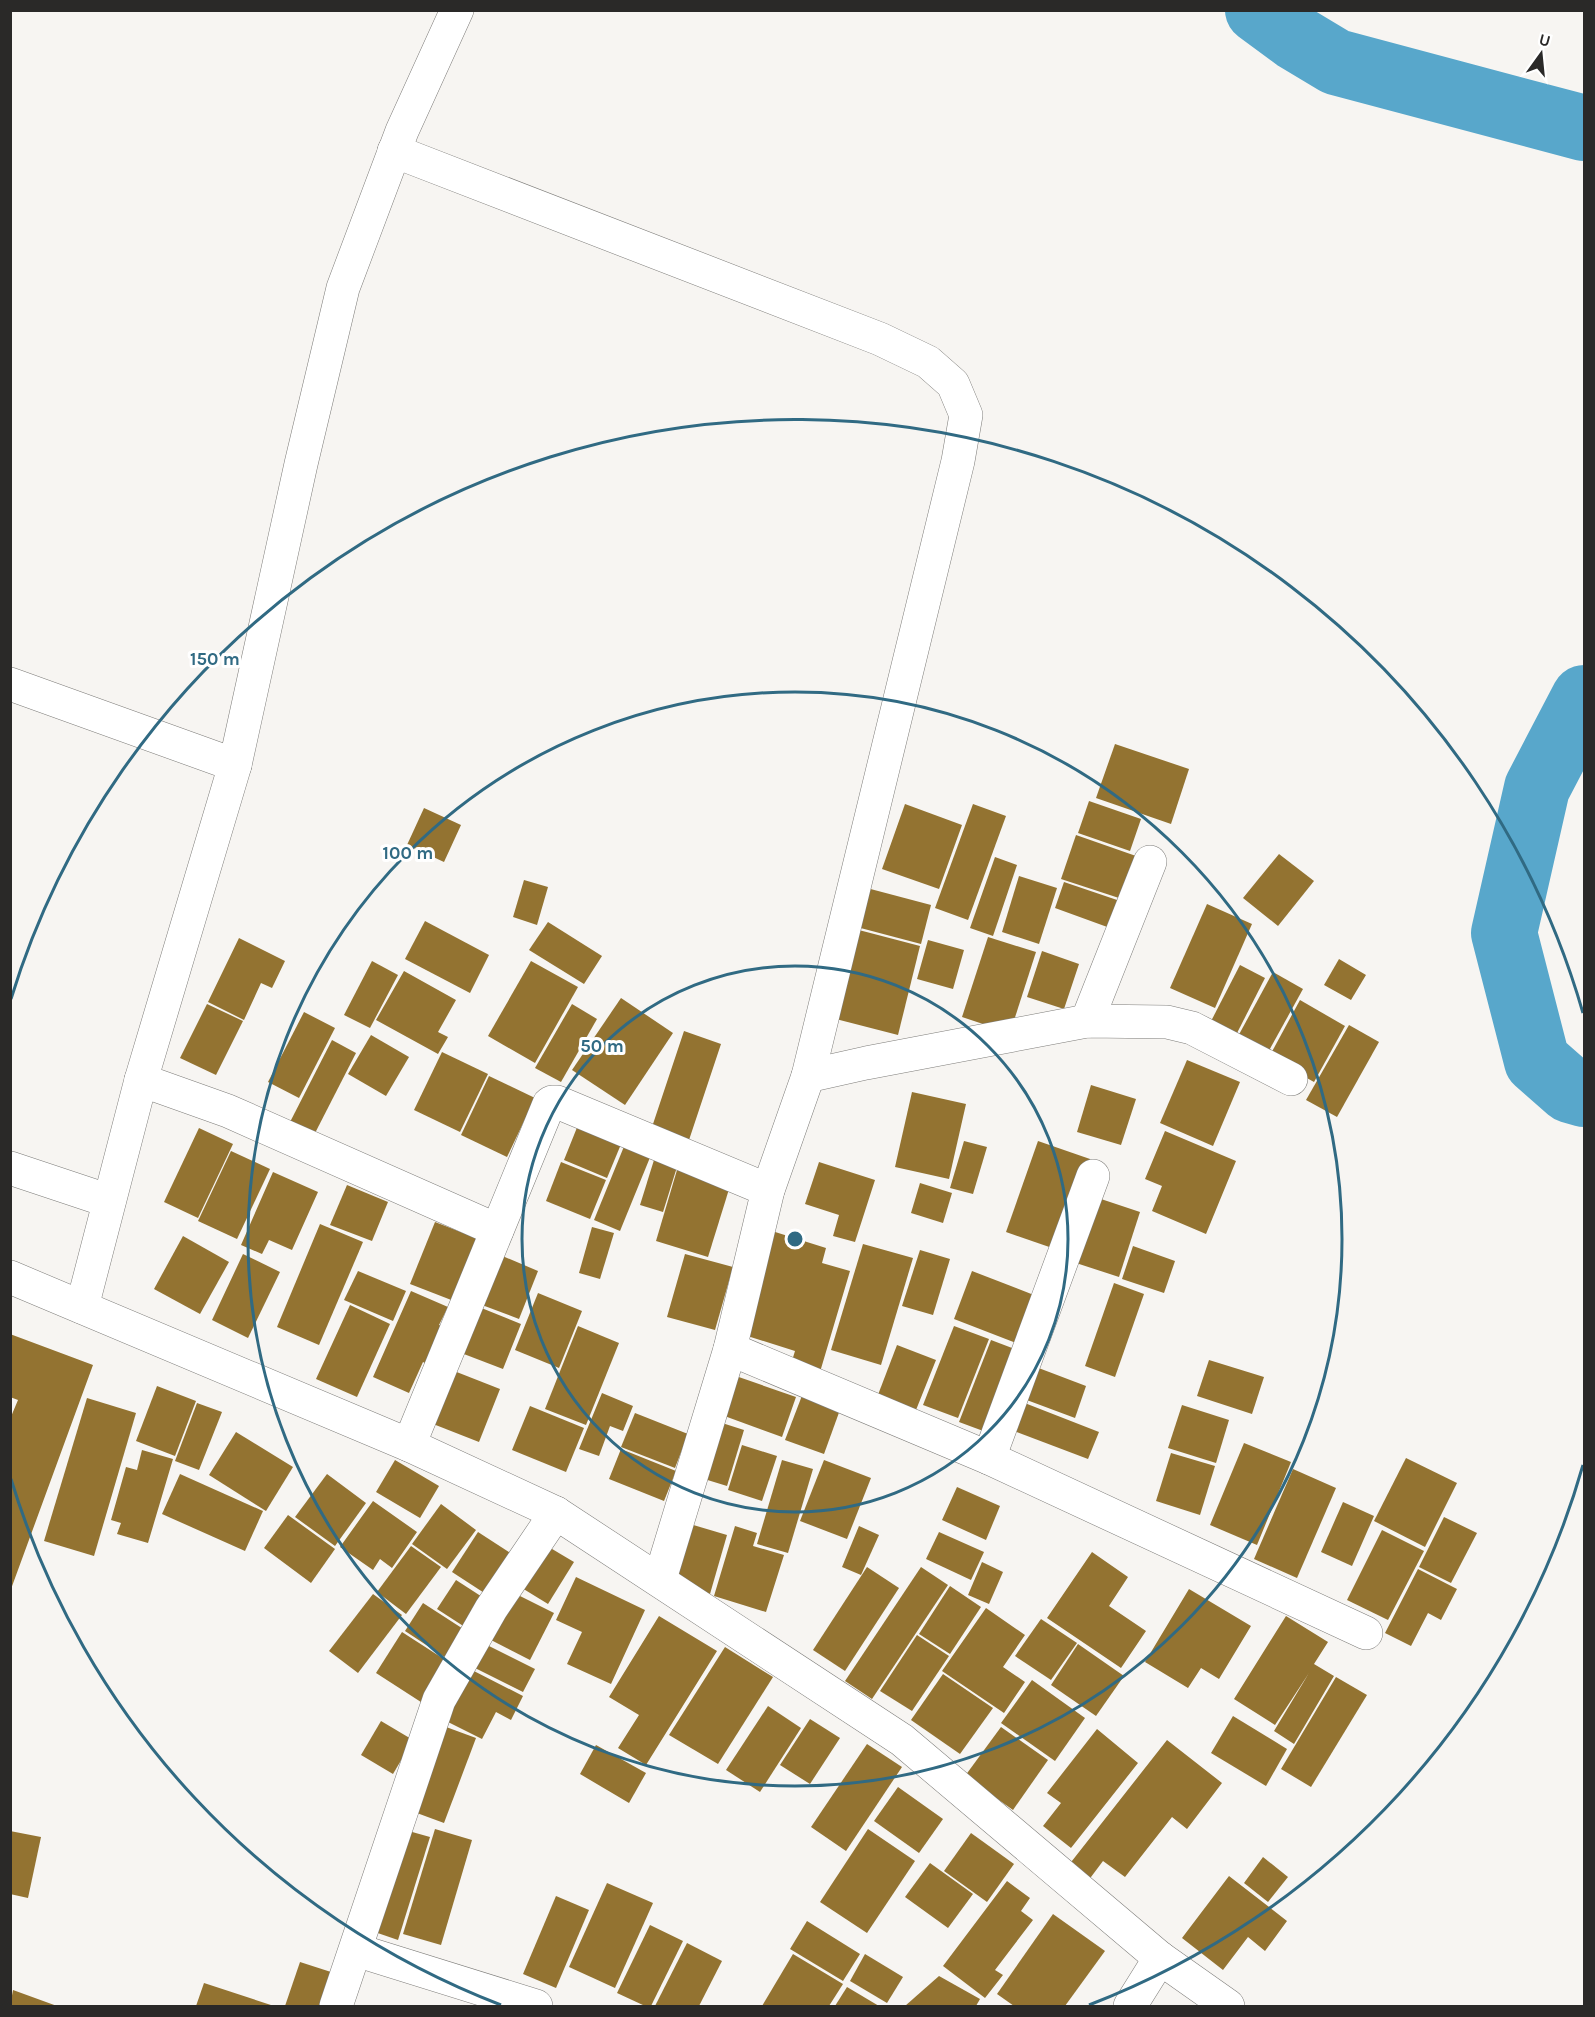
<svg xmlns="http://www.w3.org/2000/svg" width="1595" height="2017" font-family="Karla,sans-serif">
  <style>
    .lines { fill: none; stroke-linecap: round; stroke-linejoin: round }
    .river { stroke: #58a7cb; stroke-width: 66 }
    .building { fill: #937331 }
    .minor-casing { stroke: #7e7d7a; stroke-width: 34 }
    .minor { stroke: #fff; stroke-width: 33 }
    .ring { fill: none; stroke: #306a83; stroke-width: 3 }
    .centre { fill: #306a83; stroke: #fff; stroke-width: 3 }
    .ring-label { font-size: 18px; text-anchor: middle; font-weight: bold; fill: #306a83; stroke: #fff; stroke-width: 6; stroke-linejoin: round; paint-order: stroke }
  </style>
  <rect width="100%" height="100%" fill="#f7f5f2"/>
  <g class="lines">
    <g class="river">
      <polyline points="1258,10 1296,38 1336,62 1584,128"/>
      <polyline points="1584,698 1537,788 1504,933 1537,1061 1570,1090 1584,1094"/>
    </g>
  </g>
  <g class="building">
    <polygon points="1115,744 1189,769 1171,824 1096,798"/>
    <polygon points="1089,801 1141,819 1130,851 1078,833"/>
    <polygon points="905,804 962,825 939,889 882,869"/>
    <polygon points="973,804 1006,816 968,920 935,908"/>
    <polygon points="424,808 461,825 444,862 407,845"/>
    <polygon points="1076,835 1136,856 1122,899 1061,879"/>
    <polygon points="1279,854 1314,881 1278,926 1243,898"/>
    <polygon points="995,857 1017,865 993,936 970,928"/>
    <polygon points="1019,876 1057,888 1039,944 1002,932"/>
    <polygon points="524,880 548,887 537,925 513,917"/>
    <polygon points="1064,882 1120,901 1110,928 1055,908"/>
    <polygon points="863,887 931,905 921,944 853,926"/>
    <polygon points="1207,904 1252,924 1215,1008 1170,988"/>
    <polygon points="425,921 489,955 470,993 405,959"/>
    <polygon points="548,922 602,956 584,984 529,950"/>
    <polygon points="855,929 920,946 898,1035 832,1018"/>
    <polygon points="988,937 1036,952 1010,1033 962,1017"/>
    <polygon points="239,938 285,961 272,988 261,983 244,1020 208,1002"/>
    <polygon points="928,940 964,950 953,989 917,979"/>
    <polygon points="1042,951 1079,964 1064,1009 1027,997"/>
    <polygon points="1339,959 1366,975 1351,1000 1324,985"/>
    <polygon points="372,961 398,975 370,1028 344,1015"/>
    <polygon points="531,961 578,987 535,1063 488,1036"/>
    <polygon points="1240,965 1265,978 1234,1039 1208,1027"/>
    <polygon points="404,971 456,1000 438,1032 448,1037 438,1054 376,1020"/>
    <polygon points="1273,972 1303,989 1266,1056 1236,1040"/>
    <polygon points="621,998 673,1033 625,1105 572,1070"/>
    <polygon points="1300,1000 1345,1026 1314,1082 1269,1057"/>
    <polygon points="207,1004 243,1021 216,1075 180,1058"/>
    <polygon points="572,1004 597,1019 561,1082 535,1068"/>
    <polygon points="304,1012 335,1028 299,1098 268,1082"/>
    <polygon points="1349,1025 1379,1042 1337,1117 1306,1100"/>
    <polygon points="684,1031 721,1044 687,1146 650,1133"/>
    <polygon points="371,1035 409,1057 386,1096 348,1074"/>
    <polygon points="332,1040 356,1053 312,1139 288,1126"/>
    <polygon points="442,1052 488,1074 460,1132 414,1110"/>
    <polygon points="1187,1060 1240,1082 1213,1146 1160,1123"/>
    <polygon points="489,1076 535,1098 507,1157 461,1135"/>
    <polygon points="1091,1085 1136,1099 1121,1145 1077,1132"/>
    <polygon points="912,1092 966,1104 949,1179 895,1167"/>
    <polygon points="580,1120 624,1137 607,1178 564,1160"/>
    <polygon points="199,1128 233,1144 198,1218 164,1202"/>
    <polygon points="1165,1131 1236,1161 1206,1234 1152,1211 1162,1186 1145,1179"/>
    <polygon points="964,1141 987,1147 973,1194 950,1188"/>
    <polygon points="1038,1141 1090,1159 1058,1250 1006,1232"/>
    <polygon points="625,1144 651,1155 620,1231 594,1220"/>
    <polygon points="231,1151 270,1169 237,1239 198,1221"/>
    <polygon points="654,1160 677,1167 663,1212 640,1205"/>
    <polygon points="561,1162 606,1180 590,1219 546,1201"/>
    <polygon points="819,1162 875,1180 855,1242 833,1236 839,1215 805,1204"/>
    <polygon points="677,1170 730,1186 708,1257 656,1241"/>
    <polygon points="273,1172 318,1192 292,1250 269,1240 262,1254 241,1245"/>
    <polygon points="920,1183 952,1193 943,1223 911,1213"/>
    <polygon points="347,1185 388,1202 372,1241 330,1225"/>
    <polygon points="1095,1197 1140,1212 1119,1277 1073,1262"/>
    <polygon points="435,1222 484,1241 459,1303 410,1284"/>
    <polygon points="320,1224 363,1242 319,1345 277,1327"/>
    <polygon points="592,1227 614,1233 600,1279 579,1273"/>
    <polygon points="772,1231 826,1248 822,1263 850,1271 820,1372 791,1364 795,1351 741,1334"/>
    <polygon points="183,1236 229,1262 200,1314 154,1289"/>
    <polygon points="863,1244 913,1258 881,1365 831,1350"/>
    <polygon points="1133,1246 1175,1261 1164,1293 1122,1279"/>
    <polygon points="920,1250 950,1259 933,1315 902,1306"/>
    <polygon points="493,1252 538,1271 519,1319 474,1302"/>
    <polygon points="243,1254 280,1272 248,1338 212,1320"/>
    <polygon points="685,1254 733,1267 715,1330 667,1317"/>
    <polygon points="358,1271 406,1291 393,1321 344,1300"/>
    <polygon points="972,1271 1039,1297 1021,1345 954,1319"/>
    <polygon points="1114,1283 1144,1294 1115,1377 1085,1366"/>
    <polygon points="411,1291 448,1307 439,1325 448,1329 431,1366 423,1362 409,1393 373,1377"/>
    <polygon points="538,1293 582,1311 559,1368 515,1350"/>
    <polygon points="350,1305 390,1324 357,1397 316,1379"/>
    <polygon points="474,1305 521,1324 503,1369 456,1351"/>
    <polygon points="578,1326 619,1343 586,1425 545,1409"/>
    <polygon points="954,1326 989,1339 958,1418 923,1405"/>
    <polygon points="10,1334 93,1365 11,1589 10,1419 18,1400 10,1397"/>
    <polygon points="991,1340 1025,1353 994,1435 959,1422"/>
    <polygon points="897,1345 936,1360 914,1415 876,1400"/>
    <polygon points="1209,1360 1264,1377 1252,1414 1197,1396"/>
    <polygon points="1036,1367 1086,1386 1075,1418 1024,1399"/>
    <polygon points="449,1369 500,1389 479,1442 428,1422"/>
    <polygon points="733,1375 796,1397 782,1437 719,1414"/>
    <polygon points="157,1386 196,1401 175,1456 136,1441"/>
    <polygon points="602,1393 633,1406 623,1431 610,1426 599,1456 579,1449"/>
    <polygon points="803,1393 841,1407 824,1454 785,1440"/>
    <polygon points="87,1398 136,1413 94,1556 44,1541"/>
    <polygon points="1017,1400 1099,1432 1088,1459 1006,1428"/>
    <polygon points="197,1403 222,1412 199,1470 175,1461"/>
    <polygon points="1182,1405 1229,1420 1216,1463 1168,1448"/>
    <polygon points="530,1406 584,1428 566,1472 512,1450"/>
    <polygon points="635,1413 688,1434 675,1468 621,1447"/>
    <polygon points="719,1422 744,1430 727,1486 701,1478"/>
    <polygon points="236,1432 293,1467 266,1511 209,1475"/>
    <polygon points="1244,1443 1291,1462 1257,1545 1210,1525"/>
    <polygon points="742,1445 777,1456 762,1501 728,1490"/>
    <polygon points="621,1449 676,1471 664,1501 609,1479"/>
    <polygon points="142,1450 173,1459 148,1543 117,1534 121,1523 111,1520 126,1467 137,1470"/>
    <polygon points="1171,1453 1215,1466 1200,1515 1156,1501"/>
    <polygon points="1406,1458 1457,1483 1425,1547 1374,1521"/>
    <polygon points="395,1460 439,1486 420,1518 376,1492"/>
    <polygon points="782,1460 813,1469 788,1553 757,1544"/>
    <polygon points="824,1460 871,1478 847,1539 800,1521"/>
    <polygon points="1293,1469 1336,1488 1297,1578 1254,1559"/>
    <polygon points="180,1474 263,1511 245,1551 162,1514"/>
    <polygon points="327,1474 366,1503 335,1546 295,1517"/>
    <polygon points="957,1487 1000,1506 986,1540 942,1520"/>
    <polygon points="373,1501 417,1532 392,1568 380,1559 373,1570 340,1547"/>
    <polygon points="1343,1502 1374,1516 1352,1566 1321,1552"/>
    <polygon points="441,1504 476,1530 447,1569 412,1544"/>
    <polygon points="288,1515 335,1549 311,1583 264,1548"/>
    <polygon points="1444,1517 1477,1533 1451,1583 1419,1567"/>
    <polygon points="690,1524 727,1535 710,1594 672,1582"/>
    <polygon points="735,1526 757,1533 753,1546 784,1555 766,1612 714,1596"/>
    <polygon points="859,1526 879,1535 861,1575 842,1567"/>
    <polygon points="1382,1530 1424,1551 1388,1620 1347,1600"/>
    <polygon points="478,1532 518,1558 492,1598 452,1572"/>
    <polygon points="939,1532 984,1552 971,1580 926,1559"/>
    <polygon points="542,1543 574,1562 548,1604 517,1585"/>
    <polygon points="411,1546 441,1567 406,1614 377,1592"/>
    <polygon points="1092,1552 1128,1577 1109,1606 1146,1631 1121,1668 1047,1618"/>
    <polygon points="982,1562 1003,1572 989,1604 968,1595"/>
    <polygon points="867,1567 899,1588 845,1671 813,1650"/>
    <polygon points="921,1567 948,1585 872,1699 845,1681"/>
    <polygon points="1418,1569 1457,1589 1441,1620 1428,1613 1411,1646 1385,1633"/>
    <polygon points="576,1577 645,1610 611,1684 567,1664 582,1632 556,1620"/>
    <polygon points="456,1580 490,1602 471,1631 437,1609"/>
    <polygon points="950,1586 981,1607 950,1654 919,1634"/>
    <polygon points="1189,1589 1251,1626 1219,1679 1201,1668 1188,1688 1145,1662"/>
    <polygon points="512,1592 554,1613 530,1660 489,1639"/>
    <polygon points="373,1594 402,1615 358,1673 329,1651"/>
    <polygon points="423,1603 471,1634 452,1662 405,1631"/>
    <polygon points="986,1608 1025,1635 1003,1667 1025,1682 1004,1713 942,1671"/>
    <polygon points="659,1616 717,1651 646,1765 618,1748 639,1715 609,1697"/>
    <polygon points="1286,1616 1328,1642 1314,1664 1334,1676 1294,1744 1274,1731 1309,1673 1275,1725 1234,1699"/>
    <polygon points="1041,1619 1077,1643 1051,1680 1015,1656"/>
    <polygon points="402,1632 450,1663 424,1704 376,1673"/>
    <polygon points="917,1635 949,1656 912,1711 880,1691"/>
    <polygon points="483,1643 535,1669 523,1692 471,1666"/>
    <polygon points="1078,1644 1124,1676 1096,1716 1051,1685"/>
    <polygon points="725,1647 773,1677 718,1764 669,1735"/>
    <polygon points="470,1669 523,1696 511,1720 496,1712 482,1739 444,1720"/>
    <polygon points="943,1674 993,1708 960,1754 911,1720"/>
    <polygon points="1336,1677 1367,1695 1311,1787 1281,1769"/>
    <polygon points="1032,1680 1085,1718 1055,1761 1001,1723"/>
    <polygon points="768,1706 801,1728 760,1792 726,1770"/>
    <polygon points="1233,1716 1287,1749 1266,1786 1211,1753"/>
    <polygon points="810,1719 840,1738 810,1784 780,1765"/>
    <polygon points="381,1721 413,1740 393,1774 361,1755"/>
    <polygon points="438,1724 476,1738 444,1823 406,1809"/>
    <polygon points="1001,1727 1048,1760 1013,1810 965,1776"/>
    <polygon points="1097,1729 1138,1763 1071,1848 1043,1826 1061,1803 1047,1793"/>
    <polygon points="1167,1740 1222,1783 1187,1829 1172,1817 1125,1877 1103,1861 1088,1881 1068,1866"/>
    <polygon points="867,1744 902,1767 846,1851 811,1827"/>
    <polygon points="596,1745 646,1773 629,1803 580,1774"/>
    <polygon points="898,1787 943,1819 919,1853 874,1821"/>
    <polygon points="398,1828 430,1837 398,1940 366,1929"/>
    <polygon points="435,1829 472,1840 441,1945 403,1934"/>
    <polygon points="868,1829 915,1861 867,1933 820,1902"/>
    <polygon points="10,1831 41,1837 28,1898 10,1894"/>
    <polygon points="971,1833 1014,1864 987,1902 944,1871"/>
    <polygon points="1263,1857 1288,1877 1268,1902 1244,1883"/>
    <polygon points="930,1863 973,1894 948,1928 905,1897"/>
    <polygon points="1229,1876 1287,1921 1265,1951 1248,1937 1223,1970 1182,1938"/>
    <polygon points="1007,1881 1030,1898 1021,1911 1033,1920 995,1970 1003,1975 985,1998 943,1966"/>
    <polygon points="607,1883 653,1903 615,1988 569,1967"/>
    <polygon points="556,1896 589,1910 556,1988 523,1974"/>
    <polygon points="1053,1914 1105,1951 1065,2006 1014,2006 997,1994"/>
    <polygon points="807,1921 860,1954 843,1981 790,1949"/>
    <polygon points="650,1925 683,1941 651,2006 645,2006 617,1993"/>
    <polygon points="687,1943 722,1961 699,2006 655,2006"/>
    <polygon points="793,1954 843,1984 829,2006 762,2006"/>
    <polygon points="865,1954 903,1977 887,2003 850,1981"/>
    <polygon points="300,1962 331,1972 319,2006 285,2006"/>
    <polygon points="939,1976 980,1999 976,2006 905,2006"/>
    <polygon points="204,1983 274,2006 196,2006"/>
    <polygon points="847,1987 879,2006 835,2006"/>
    <polygon points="13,1990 57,2006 10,2006"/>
  </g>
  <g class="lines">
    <g class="minor-casing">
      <g id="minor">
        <polyline points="394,151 880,339 928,362 953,384 966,415 958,461 808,1076"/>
        <polyline points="10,684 235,765 141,1080"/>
        <polyline points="235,765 301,464 343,288 402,131 457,10"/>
        <polyline points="1087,1021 1150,862"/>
        <polyline points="10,1168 109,1201"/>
        <polyline points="10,1277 409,1445 556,1513 902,1740 1160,1958 1228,2006"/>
        <polyline points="82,1307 141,1080 228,1111 497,1230"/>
        <polyline points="730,1349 989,1458 1366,1633"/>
        <polyline points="409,1445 549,1104 552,1102 557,1102 768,1190"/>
        <polyline points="989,1458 1093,1176"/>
        <polyline points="660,1579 730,1349 768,1190 808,1076 866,1063 1087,1021 1167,1022 1192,1028 1291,1079"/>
        <polyline points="356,1950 536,2006"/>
        <polyline points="336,2006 439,1700 491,1609 556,1513"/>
        <polyline points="1130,2006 1160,1958"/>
      </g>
    </g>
    <use href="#minor" class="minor"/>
  </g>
  <g class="ring">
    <circle cx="795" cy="1239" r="273"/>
    <circle cx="795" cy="1239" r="547"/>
    <path d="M1583 1465A820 820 0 0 1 1089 2005M501 2005A820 820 0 0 1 11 1479M11 999A820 820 0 0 1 1583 1013"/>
  </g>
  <circle cx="795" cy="1239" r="9" class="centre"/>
  <g class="ring-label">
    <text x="215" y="665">150 m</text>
    <text x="408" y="859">100 m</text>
    <text x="602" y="1052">50 m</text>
  </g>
  <rect width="1595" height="2017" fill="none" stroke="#2a2928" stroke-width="24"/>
  <g transform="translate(1541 54) rotate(15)" stroke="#ffffff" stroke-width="4.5" paint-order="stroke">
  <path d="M0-4.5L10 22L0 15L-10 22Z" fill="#2a2928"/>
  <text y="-9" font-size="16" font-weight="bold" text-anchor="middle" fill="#2a2928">U</text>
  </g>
</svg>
